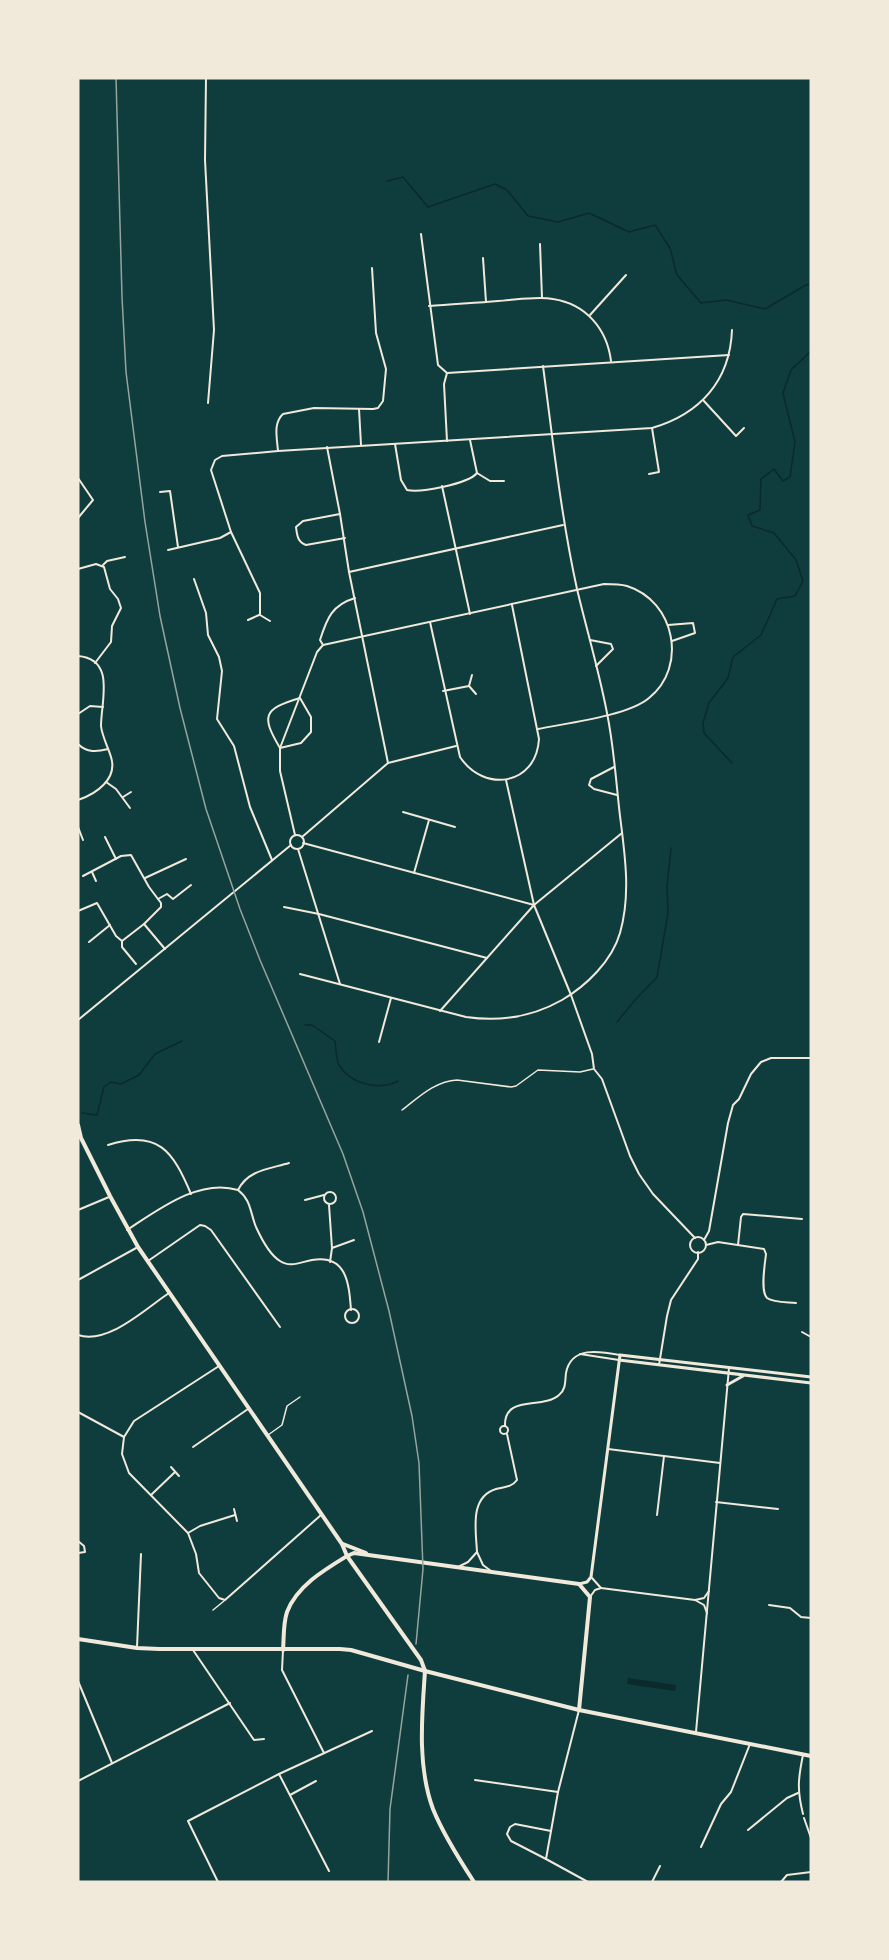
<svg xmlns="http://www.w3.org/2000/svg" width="889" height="1960" font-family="Overpass,sans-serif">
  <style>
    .water { fill: #0a2a2b }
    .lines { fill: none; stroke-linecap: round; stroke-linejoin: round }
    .stream { stroke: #0a2a2b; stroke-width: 1.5 }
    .service { stroke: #f1e9da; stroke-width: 1.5 }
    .pedestrian { stroke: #f1e9da; stroke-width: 1.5 }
    .minor { stroke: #f1e9da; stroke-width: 2 }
    .tertiary { stroke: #f1e9da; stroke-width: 3 }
    .secondary { stroke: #f1e9da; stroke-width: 4 }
    .primary { stroke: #f1e9da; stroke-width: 4 }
    .rail { stroke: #97a49c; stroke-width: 1.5 }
  </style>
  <rect width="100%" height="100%" fill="#0f3d3e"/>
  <polygon class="water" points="628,1678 676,1685 675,1691 627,1684"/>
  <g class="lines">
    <g class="stream">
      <polyline points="387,181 403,177 428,207 495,184 507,190 528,216 558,222 589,213 629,232 655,225 670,248 677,275 701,303 726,300 765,309 806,285 811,284"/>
      <polyline points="732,763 704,733 703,723 709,703 728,678 733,657 761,635 777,599 795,596 803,581 796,560 774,533 752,526 748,515 760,510 761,479 774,469 783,481 790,477 795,442 783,393 791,370 811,351"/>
      <polyline points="617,1022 635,1000 657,977 668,913 667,886 671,848"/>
      <path d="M305,1025H312L335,1041C336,1048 336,1059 339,1065C350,1084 379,1091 398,1081"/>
      <polyline points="82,1113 97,1115 104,1087 111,1082 121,1084 139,1075 155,1054 182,1041"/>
    </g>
    <g class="service">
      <path d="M402,1110C418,1098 435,1081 457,1080L511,1087L516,1086L538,1070L580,1072L593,1069"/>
      <polyline points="268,1435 282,1425 287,1406 300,1397"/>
    </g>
    <polyline class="pedestrian" points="213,1610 224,1601"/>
    <g class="minor">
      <polyline points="206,78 205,160 214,330 208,403"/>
      <polyline points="421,234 438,365 447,373 729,355"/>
      <polyline points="540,244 542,298"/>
      <polyline points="483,258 486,302"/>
      <path d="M429,306C452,304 475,303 498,301C516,300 536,296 553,299C586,304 607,329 611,361"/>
      <polyline points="590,315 626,275"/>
      <polyline points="447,373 444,384 447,441"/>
      <polyline points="703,400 736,436 744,428"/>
      <polyline points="359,409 361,445"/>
      <polyline points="470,440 477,473 490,481 504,481"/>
      <path d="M395,444L401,480L407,490C420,493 468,484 477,473"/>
      <polyline points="327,447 340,514 349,572 388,763"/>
      <path d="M278,451C277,438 273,423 283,414L314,408L373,409L378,408L383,401L386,369L376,333L372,268"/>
      <polyline points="649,474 659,472 652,428"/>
      <polyline points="78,478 93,500 78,518"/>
      <polyline points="442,486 470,614"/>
      <polyline points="160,492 170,491 178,547"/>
      <path d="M340,514L303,521L296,527C297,534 297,542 306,545L345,538"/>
      <polyline points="168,550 220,538 231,532"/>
      <polyline points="103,565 107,561 125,557"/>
      <polyline points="78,569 96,564 104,567 110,589 118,599 121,608 112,626 111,642 95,663"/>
      <polyline points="349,572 563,525"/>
      <polyline points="194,579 206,613 208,635 219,657 222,671 217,719 234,746 250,807 272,860"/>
      <polyline points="248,620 259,615"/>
      <path d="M270,621L260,615V593L231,532L211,470L215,460L222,456L278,451L652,428C700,414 730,381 732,330"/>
      <path d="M430,622L460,757C484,793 536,786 539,739L512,605"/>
      <polyline points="668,625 693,623 695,633 672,641"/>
      <polyline points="590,640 611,644 613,649 596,666"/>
      <path d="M323,645L604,584C612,584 620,584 627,586C675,601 688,667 649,698C628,716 567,723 538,729"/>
      <path d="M78,656C116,659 101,701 101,726C102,736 108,747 111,757C118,779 96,794 78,800"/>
      <polyline points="472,675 469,686 476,694"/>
      <polyline points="443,691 469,686"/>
      <path d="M300,698L311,717V732L301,743L280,748C261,716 263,709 300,698Z"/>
      <polyline points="78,714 90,706 103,707"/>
      <path d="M78,744C87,753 97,752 108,749"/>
      <polyline points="614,767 591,779 589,785 594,789 617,795"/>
      <polyline points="506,780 534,905 571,995 592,1054 594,1069 602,1079 630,1156 639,1174 653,1194 695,1238"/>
      <polyline points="106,782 116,789 130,808"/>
      <polyline points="123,797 131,792"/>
      <polyline points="403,812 455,827"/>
      <polyline points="78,827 83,840"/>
      <path d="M295,835L280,771V748L317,652L323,645L320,640C327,618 332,605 355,598"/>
      <circle cx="297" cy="842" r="7"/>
      <polyline points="105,837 116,859"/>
      <polyline points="302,837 388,763 456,746"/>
      <polyline points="303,843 534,905"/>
      <polyline points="298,849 340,984"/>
      <polyline points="92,872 96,881"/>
      <polyline points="414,873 429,820"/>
      <polyline points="145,878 186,859"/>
      <polyline points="158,899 167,894 173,899 191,885"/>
      <polyline points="284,907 319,914 487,958"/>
      <polyline points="78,911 97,903 116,936 122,941 144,924 161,907 161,903 149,887 131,855 121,856 83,876"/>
      <polyline points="144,924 165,949"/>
      <polyline points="122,941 122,947 136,964"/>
      <polyline points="89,942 110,925"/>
      <path d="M300,974L466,1017C500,1022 532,1017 562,1000C586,986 612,961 620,933C631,895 625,855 620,816C616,782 614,747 607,713C599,671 587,631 577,589C561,516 553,441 543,366"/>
      <polyline points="440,1011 534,905 622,833"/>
      <polyline points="78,1020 291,845"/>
      <polyline points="379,1042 391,998"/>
      <path d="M108,1145C158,1129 173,1151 191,1194"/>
      <path d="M238,1190C251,1200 250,1212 256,1227C261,1238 270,1255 280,1261C290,1268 301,1262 312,1260C347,1254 349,1284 351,1310"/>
      <circle cx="330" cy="1198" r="6"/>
      <polyline points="305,1200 324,1195"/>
      <polyline points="329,1205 332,1248 330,1262"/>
      <polyline points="78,1210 109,1197"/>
      <path d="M127,1230C158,1210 199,1178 238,1190C248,1170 269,1169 289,1163"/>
      <circle cx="698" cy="1245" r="8"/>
      <polyline points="704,1240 709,1231 728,1123 733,1105 739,1099 751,1074 761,1062 771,1058 811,1058"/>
      <path d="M706,1245L718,1242L764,1249L766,1254C765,1264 760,1291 767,1298C774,1303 788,1302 796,1303"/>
      <polyline points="738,1245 741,1217 743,1214 802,1219"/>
      <polyline points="332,1248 354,1240"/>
      <polyline points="148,1261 200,1225 205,1226 211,1230 280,1327"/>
      <polyline points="78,1280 138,1247"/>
      <circle cx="352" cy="1316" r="7"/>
      <polyline points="802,1332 811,1337"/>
      <path d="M78,1335C108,1345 145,1309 169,1293"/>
      <polyline points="580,1354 619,1360"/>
      <polyline points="659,1365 667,1316 671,1300 698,1259 698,1252"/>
      <polyline points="219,1366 134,1421 124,1437 122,1454 129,1473 188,1533 196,1554 199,1573 219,1598 225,1600 321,1515"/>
      <polyline points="78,1412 124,1437"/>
      <circle cx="504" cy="1430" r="4"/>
      <path d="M505,1426C504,1394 542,1410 559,1395C566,1390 565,1381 566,1373C571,1346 599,1351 620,1355"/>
      <polyline points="193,1447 248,1409"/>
      <polyline points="608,1449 720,1463"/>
      <polyline points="171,1467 179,1476"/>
      <polyline points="151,1495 175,1472"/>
      <polyline points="716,1502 778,1509"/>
      <polyline points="234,1509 237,1521"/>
      <polyline points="657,1515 664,1456"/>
      <polyline points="188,1533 200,1526 235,1515"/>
      <polyline points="78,1541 84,1546 85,1552 78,1553"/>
      <polyline points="477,1552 483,1565 491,1571"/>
      <path d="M458,1567L468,1562L477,1552C476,1531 469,1497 496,1489C504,1487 512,1487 517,1480L507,1434"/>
      <polyline points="592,1578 601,1588 695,1600 704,1598 709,1591"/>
      <polyline points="590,1597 595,1590 601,1588"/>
      <polyline points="695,1600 704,1605 707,1613"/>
      <polyline points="769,1605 790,1608 801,1617 811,1618"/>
      <polyline points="137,1647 141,1554"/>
      <polyline points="193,1650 254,1740 264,1739"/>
      <polyline points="283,1650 282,1670 324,1753"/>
      <polyline points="78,1681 112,1763"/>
      <polyline points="579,1710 558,1792 546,1859 588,1882"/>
      <polyline points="696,1732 729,1368"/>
      <polyline points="279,1774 329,1871"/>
      <polyline points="475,1780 558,1792"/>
      <polyline points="78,1781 230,1703"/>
      <polyline points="290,1795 316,1781"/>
      <path d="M803,1814C797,1790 798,1779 803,1755"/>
      <polyline points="804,1818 811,1838"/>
      <polyline points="748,1830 787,1798 798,1793"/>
      <polyline points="701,1847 721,1804 731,1792 750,1744"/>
      <polyline points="546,1859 511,1841 507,1834 510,1827 515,1824 551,1831"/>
      <polyline points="218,1882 188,1821 279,1774 372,1731"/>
      <polyline points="652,1882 660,1866"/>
      <polyline points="781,1882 787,1875 811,1872"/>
    </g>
    <g class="tertiary">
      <polyline points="619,1360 811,1383"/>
      <polyline points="727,1385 743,1376"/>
      <polyline points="579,1584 587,1582 591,1577 620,1355 811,1377"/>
    </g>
    <g class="secondary">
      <polyline points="78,1639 137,1648 159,1649 340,1649 351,1650 425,1671"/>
      <path d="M283,1650C284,1638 283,1624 287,1612C297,1586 324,1570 347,1556"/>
    </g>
    <g class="primary">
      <path d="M78,1125L81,1138L110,1196L138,1247L342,1544L347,1556L421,1660L425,1671C422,1715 417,1766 433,1809C443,1834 459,1859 474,1882"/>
      <polyline points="343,1544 366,1553"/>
      <polyline points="347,1556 354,1553 579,1584 590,1597 579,1710"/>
      <polyline points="425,1671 579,1710 811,1756"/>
    </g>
    <g class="rail">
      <polyline points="116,78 122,297 126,372 145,522 160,616 180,708 206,809 240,909 260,960 343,1154 363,1212 389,1311 412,1416 419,1463 423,1569 416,1644"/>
      <polyline points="388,1882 390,1809 408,1675"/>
    </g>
  </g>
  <rect width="889" height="1960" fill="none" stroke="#f1e9da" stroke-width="159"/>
</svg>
